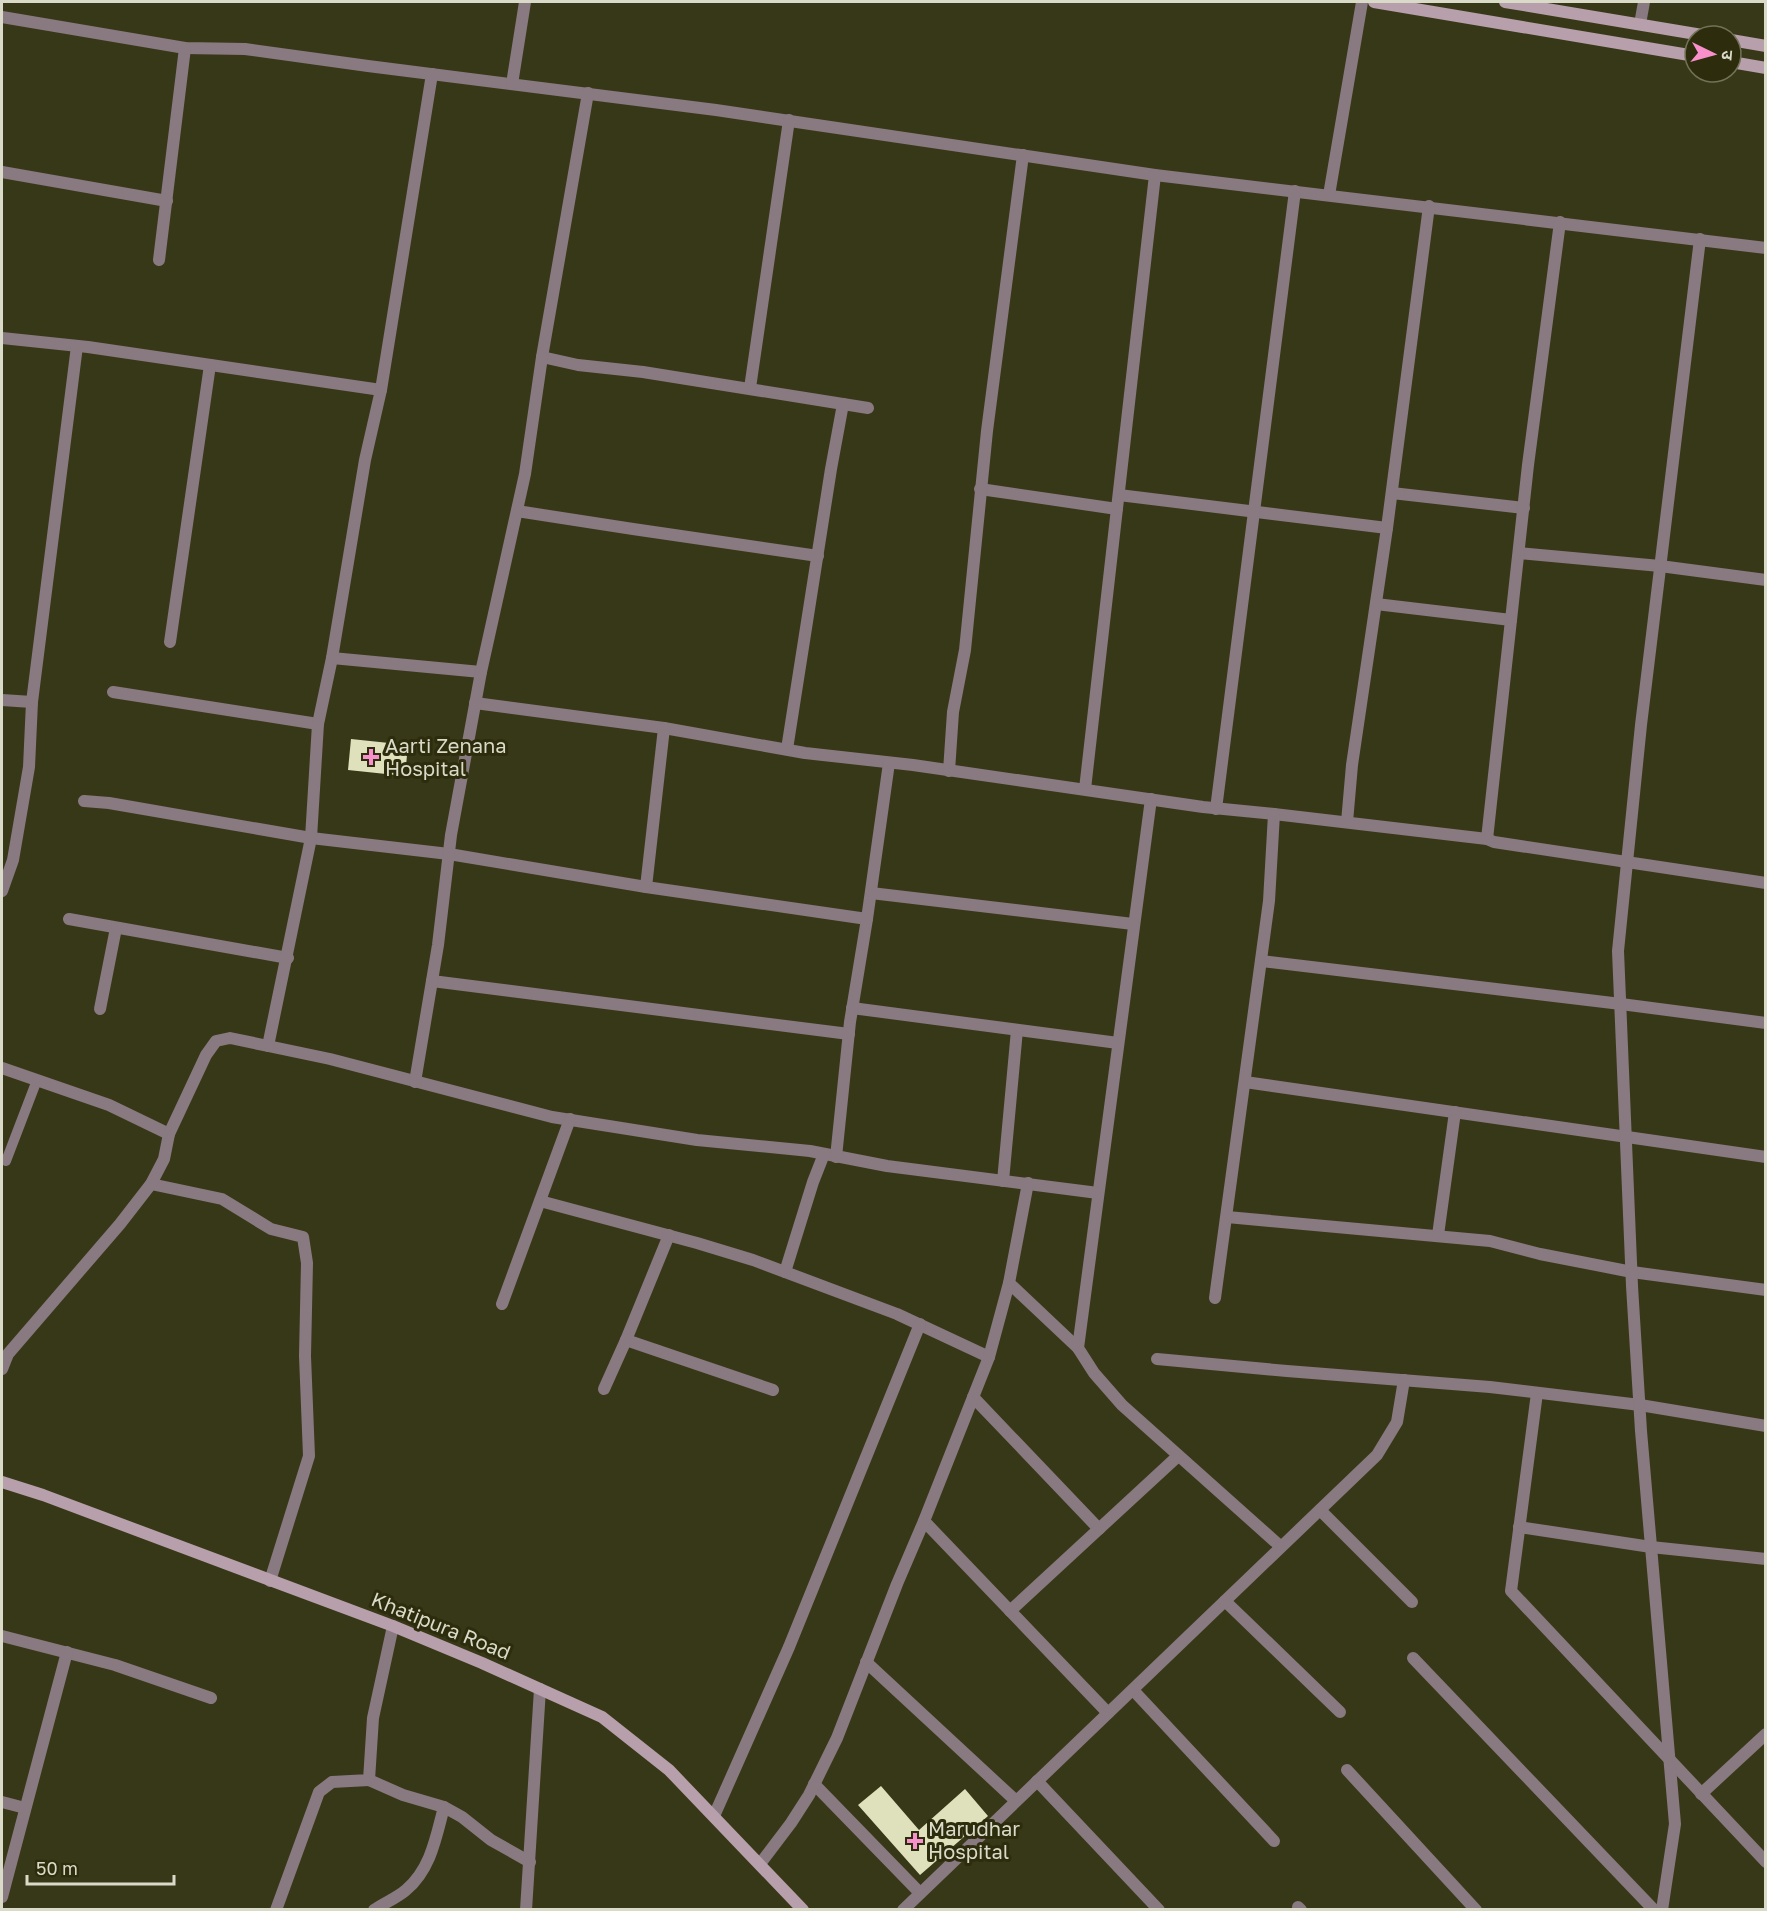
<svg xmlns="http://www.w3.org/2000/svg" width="1767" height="1911" font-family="'Golos Text','Noto Sans Devanagari',sans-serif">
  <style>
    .building { fill: #dfe1bc }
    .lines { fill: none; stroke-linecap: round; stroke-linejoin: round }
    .lane { stroke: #897981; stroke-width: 10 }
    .street { stroke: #897981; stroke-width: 12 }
    .secondary { stroke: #b79fab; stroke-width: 12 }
    .poi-dot { fill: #f890cb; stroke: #2d2d0d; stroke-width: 2 }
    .labels { text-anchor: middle; stroke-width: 6; stroke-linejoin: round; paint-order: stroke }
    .poi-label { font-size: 20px; fill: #d9dac8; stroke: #2d2d0d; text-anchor: start }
    .street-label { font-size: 20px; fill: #d9dac8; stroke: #2d2d0d }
  </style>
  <rect width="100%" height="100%" fill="#373818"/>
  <g class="building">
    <polygon points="351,739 408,745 405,776 348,770"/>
    <polygon points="881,1786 919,1830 965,1789 988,1816 920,1875 858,1805"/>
  </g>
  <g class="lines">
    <polyline class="lane" points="6,1161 37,1080"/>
    <g class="street">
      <polyline points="2,17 185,48 245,49 368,66 716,110 1155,175 1766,248"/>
      <polyline points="1640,24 1644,2"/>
      <polyline points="512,84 525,2"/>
      <polyline points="2,172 167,201"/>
      <polyline points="1329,195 1362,2"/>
      <polyline points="159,260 185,48"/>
      <polyline points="2,338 88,347 381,390"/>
      <polyline points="542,357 578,365 643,372 868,408"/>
      <polyline points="750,388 789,120"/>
      <polyline points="980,489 1117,509"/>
      <polyline points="1392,493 1524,508"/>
      <polyline points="1119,495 1387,528"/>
      <polyline points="517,511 633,529 818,556"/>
      <polyline points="1519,553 1660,566 1766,580"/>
      <polyline points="1376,604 1511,620"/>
      <polyline points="170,642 210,365"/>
      <polyline points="332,658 481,672"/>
      <polyline points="113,692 318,724"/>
      <polyline points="2,700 32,702"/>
      <polyline points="475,703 664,728 805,753 913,765 1203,807 1274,814 1487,839 1494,842 1766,883"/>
      <polyline points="787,749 831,469 843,404"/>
      <polyline points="949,771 953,712 965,650 987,431 1023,155"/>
      <polyline points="1085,789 1155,175"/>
      <polyline points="1151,799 1078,1348 1094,1373 1122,1405 1280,1546"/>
      <polyline points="84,801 109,803 311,838 449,854 646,887 867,919"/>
      <polyline points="1216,809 1295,191"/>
      <polyline points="1347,822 1352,765 1387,528 1429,206"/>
      <polyline points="1487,839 1528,465 1560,222"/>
      <polyline points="646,887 664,728"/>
      <polyline points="2,891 13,860 29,767 32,702 77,346"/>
      <polyline points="871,893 1133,924"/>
      <polyline points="69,919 288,958"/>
      <polyline points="1261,961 1621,1004 1766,1023"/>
      <polyline points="432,981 849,1034"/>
      <polyline points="852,1008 1118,1043"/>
      <polyline points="100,1009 116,928"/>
      <polyline points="268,1046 330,1059 552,1117 697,1140 810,1151 887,1166 1098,1193"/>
      <polyline points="2,1068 109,1105 169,1134"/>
      <polyline points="415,1082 438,945 451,835 481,672 525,474 542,357 588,93"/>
      <polyline points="1245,1082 1766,1157"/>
      <polyline points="836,1157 850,1022 867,919 889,763"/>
      <polyline points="1003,1181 1017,1030"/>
      <polyline points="151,1184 222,1199 271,1229 303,1237 307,1263 305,1356 309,1456 270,1581"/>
      <polyline points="540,1201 697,1243 753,1260 897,1314 989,1357"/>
      <polyline points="1227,1217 1490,1241 1540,1254 1632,1272 1766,1290"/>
      <polyline points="669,1235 626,1340 773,1390"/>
      <polyline points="1438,1235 1455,1112"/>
      <polyline points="785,1272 813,1182 824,1154"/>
      <polyline points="1009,1283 1078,1348"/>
      <polyline points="1215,1298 1269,901 1274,814"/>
      <polyline points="502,1304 570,1119"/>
      <polyline points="1157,1359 1287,1371 1490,1387 1640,1405 1766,1426"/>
      <polyline points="2,1369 8,1354 120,1224 151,1184 164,1159 169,1134 206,1055 216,1041 230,1038 268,1046 311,838 318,724 332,658 365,460 381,390 432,74"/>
      <polyline points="604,1389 626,1340"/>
      <polyline points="1537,1393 1511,1591 1766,1862"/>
      <polyline points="973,1397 1099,1529"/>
      <polyline points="1320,1510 1412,1602"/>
      <polyline points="924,1521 1108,1713"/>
      <polyline points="1519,1527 1651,1547 1766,1559"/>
      <polyline points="1225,1601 1340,1712"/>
      <polyline points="1010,1611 1178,1456"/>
      <polyline points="2,1636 115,1665 211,1698"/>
      <polyline points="1413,1658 1654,1910"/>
      <polyline points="866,1662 1015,1800"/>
      <polyline points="1133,1690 1274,1841"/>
      <polyline points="1347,1770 1476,1910"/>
      <polyline points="369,1780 403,1795 444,1807 462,1817 491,1840 530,1862"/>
      <polyline points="1037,1781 1159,1910"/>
      <polyline points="814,1784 920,1893"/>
      <polyline points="1701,1794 1766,1734"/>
      <polyline points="2,1802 25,1808"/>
      <polyline points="714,1816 789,1647 920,1324"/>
      <polyline points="760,1864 791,1823 809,1795 837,1738 897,1584 924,1521 989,1357 1009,1283 1028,1183"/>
      <polyline points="2,1897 67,1652"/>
      <polyline points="1298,1907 1301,1910"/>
      <polyline points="276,1910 319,1792 332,1782 369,1780 373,1718 393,1626"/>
      <path d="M374,1910C384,1903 397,1898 406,1890C431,1869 436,1837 444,1807"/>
      <polyline points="526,1910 540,1689"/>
      <polyline points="903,1910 1377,1455 1397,1422 1404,1380"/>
      <polyline points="1662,1910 1675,1824 1641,1431 1632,1286 1618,951 1641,725 1700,239"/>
    </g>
    <g class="secondary">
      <polyline points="1374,2 1695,56"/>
      <polyline points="1505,2 1708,36"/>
      <polyline points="1731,40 1766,46"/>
      <polyline points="1731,62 1766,68"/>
      <polyline points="2,1482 43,1495 393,1626 482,1663 602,1717 669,1770 803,1910"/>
    </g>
  </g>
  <g class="poi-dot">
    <path d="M368 748h6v6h6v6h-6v6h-6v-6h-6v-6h6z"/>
    <path d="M912 1832h6v6h6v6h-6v6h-6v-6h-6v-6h6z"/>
  </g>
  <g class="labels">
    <g class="poi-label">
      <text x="385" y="753">Aarti Zenana<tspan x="385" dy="23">Hospital</tspan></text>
      <text x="928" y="1836">Marudhar<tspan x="928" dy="23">Hospital</tspan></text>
    </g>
    <g class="street-label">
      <text transform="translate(441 1626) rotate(22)" y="7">Khatipura Road</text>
    </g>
  </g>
  <rect width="1767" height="1911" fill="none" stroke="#d9dac8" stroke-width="6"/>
  <g transform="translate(1713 54) rotate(95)"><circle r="28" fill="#2d2d0d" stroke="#727258" stroke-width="1.5"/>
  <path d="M0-4.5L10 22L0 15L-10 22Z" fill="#f890cb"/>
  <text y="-9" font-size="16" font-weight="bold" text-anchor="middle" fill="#d9dac8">उ</text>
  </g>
  <path d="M27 1875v9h147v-9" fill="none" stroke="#d9dac8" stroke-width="3"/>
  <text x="36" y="1875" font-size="18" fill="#d9dac8" stroke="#2d2d0d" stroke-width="4.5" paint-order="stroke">50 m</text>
</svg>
